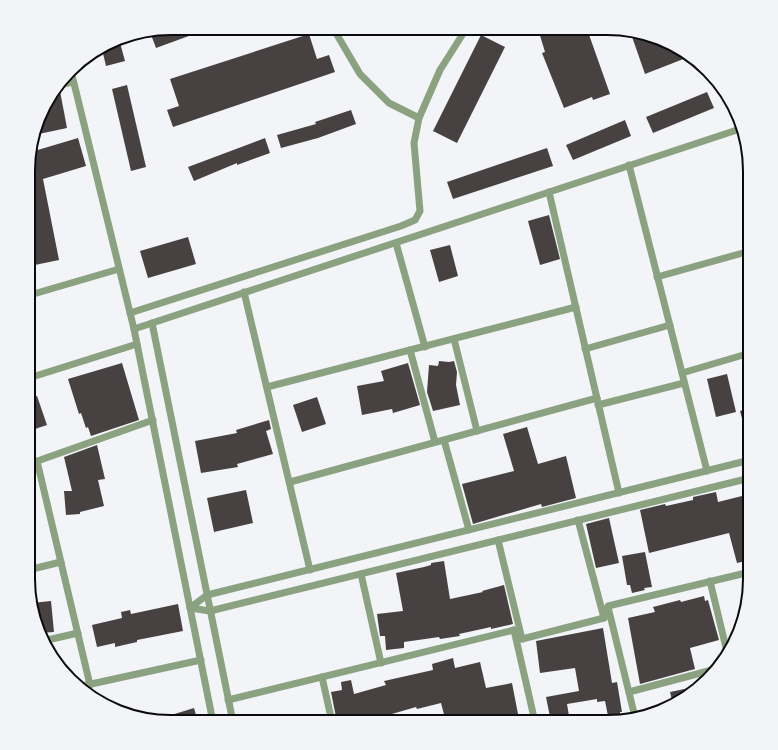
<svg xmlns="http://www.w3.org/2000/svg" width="778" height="750" font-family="'Public Sans',sans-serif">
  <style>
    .building { fill: #474241 }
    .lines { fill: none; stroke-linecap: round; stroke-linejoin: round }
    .street { stroke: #8ba281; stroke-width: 7 }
    .rim { fill: none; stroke: #0b0b0d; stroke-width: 2 }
  </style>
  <rect width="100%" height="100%" fill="#f3f4f8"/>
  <g class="building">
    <polygon points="171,28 208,28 208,29 156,48 150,32"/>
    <polygon points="538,29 587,29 610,94 593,100 592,97 564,108 542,53 545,52"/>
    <polygon points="630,31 678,47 684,52 686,58 645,74"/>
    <polygon points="309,34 317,59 329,55 335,72 173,127 167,110 179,106 170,79"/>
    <polygon points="481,35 505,47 457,143 433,131"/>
    <polygon points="119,39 125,61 106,66 102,49"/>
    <polygon points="127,85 146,167 131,171 112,89"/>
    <polygon points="60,91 67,128 34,135 47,100 53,93"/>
    <polygon points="707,92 714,108 653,133 646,117"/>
    <polygon points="351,110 356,124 318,138 281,148 277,135 316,124 315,122"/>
    <polygon points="625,120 631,136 573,160 566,145"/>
    <polygon points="78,138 86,166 43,179 59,260 30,266 31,152"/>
    <polygon points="265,138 270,153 237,165 237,163 194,181 188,167"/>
    <polygon points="547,148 553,166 453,199 447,182"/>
    <polygon points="549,215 560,259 540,265 528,221"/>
    <polygon points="188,237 196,264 148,278 140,251"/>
    <polygon points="450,245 458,276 439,282 430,250"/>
    <polygon points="439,361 449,362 454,361 457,372 456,385 460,405 433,411 427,392 429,365 438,366"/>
    <polygon points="122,363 139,420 91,436 88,427 86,428 81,413 79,414 68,379"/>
    <polygon points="408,363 420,405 393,413 392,409 362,415 357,386 384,381 381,371"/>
    <polygon points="727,374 736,412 716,417 707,379"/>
    <polygon points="37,396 47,425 29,431 29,398"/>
    <polygon points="317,397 326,424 302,432 293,405"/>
    <polygon points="750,408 750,439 748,440 740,411"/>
    <polygon points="269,420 271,429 266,431 273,454 237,464 238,467 201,473 195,441 237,433 236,430"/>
    <polygon points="527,427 538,464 566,456 576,498 542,507 541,504 473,524 462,484 514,471 503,434"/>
    <polygon points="97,445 105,479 98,480 104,506 80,512 80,514 66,515 64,491 72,491 64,457"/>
    <polygon points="246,490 253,523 214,532 207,498"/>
    <polygon points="716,492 718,502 750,494 750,560 737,563 729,533 649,553 640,510 665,504 666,506 693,500 693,497"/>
    <polygon points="609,518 619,563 596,568 586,524"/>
    <polygon points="645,552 652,587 644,588 645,590 632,593 630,585 627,585 622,556"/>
    <polygon points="444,561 450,599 483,592 482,591 504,585 513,624 491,629 491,627 459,634 460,636 440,639 439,637 404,642 404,648 386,650 385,636 380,636 377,614 403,611 396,573 424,567 431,565 431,563"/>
    <polygon points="704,596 705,601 708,600 719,640 690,648 695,669 640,684 628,618 655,612 653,607 680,600 681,602"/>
    <polygon points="51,601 54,632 39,633 32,603"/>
    <polygon points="178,604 183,631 137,640 137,642 115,647 115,643 97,647 92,625 122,618 121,612 130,610 131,614"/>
    <polygon points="603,628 612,683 617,682 622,712 620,712 621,721 595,722 608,716 605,701 597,702 597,699 567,704 570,722 551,722 546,697 579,691 575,668 540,673 536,641"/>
    <polygon points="453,658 455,668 480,662 486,688 512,683 518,714 493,720 493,722 446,722 441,703 417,709 416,707 385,716 386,718 371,722 337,722 331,692 342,690 341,682 351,680 354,694 386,685 384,681 433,670 432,664"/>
    <polygon points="699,686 694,692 673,704 670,692"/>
    <polygon points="194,708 198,722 162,722 155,720"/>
  </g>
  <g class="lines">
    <g class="street">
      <polyline points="333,28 360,74 389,103 419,118"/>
      <polyline points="71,71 134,329 213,722"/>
      <polyline points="59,85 73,82"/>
      <polyline points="629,165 707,471"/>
      <polyline points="549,192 619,493"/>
      <polyline points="396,243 425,347"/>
      <polyline points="657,277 750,251"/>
      <polyline points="244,292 310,570"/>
      <polyline points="30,295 119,269"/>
      <polyline points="130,313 401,226 415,220 420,211 414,143 419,118 440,70 466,29"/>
      <polyline points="152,323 233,722"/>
      <polyline points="134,329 743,128"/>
      <polyline points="454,339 477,431"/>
      <polyline points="585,349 670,325"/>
      <polyline points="410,350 435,442"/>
      <polyline points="682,373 750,353"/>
      <polyline points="29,378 137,344"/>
      <polyline points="267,387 576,307"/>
      <polyline points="598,405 684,383"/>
      <polyline points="444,440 469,530"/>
      <polyline points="750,460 207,595 190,608 210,611 750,478"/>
      <polyline points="37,461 90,685"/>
      <polyline points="29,464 153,420"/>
      <polyline points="290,482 597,398"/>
      <polyline points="578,520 604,618"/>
      <polyline points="498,540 522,639"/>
      <polyline points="28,570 61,562"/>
      <polyline points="361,574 381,663"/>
      <polyline points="710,581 727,652"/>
      <polyline points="608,607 635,717"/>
      <polyline points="514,630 535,722"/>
      <polyline points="43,641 78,633"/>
      <polyline points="322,677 332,722"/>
      <polyline points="82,686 201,660"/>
      <polyline points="629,692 712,670"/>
      <polyline points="228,700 514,630 522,639 604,618 608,606 750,572"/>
    </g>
  </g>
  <path d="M0 0H778V750H0ZM171 35H607A136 136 0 0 1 743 171V579A136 136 0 0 1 607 715H171A136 136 0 0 1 35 579V171A136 136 0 0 1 171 35Z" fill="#f3f4f8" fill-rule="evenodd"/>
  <path class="rim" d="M171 35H607A136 136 0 0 1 743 171V579A136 136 0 0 1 607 715H171A136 136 0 0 1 35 579V171A136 136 0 0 1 171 35Z"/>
</svg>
